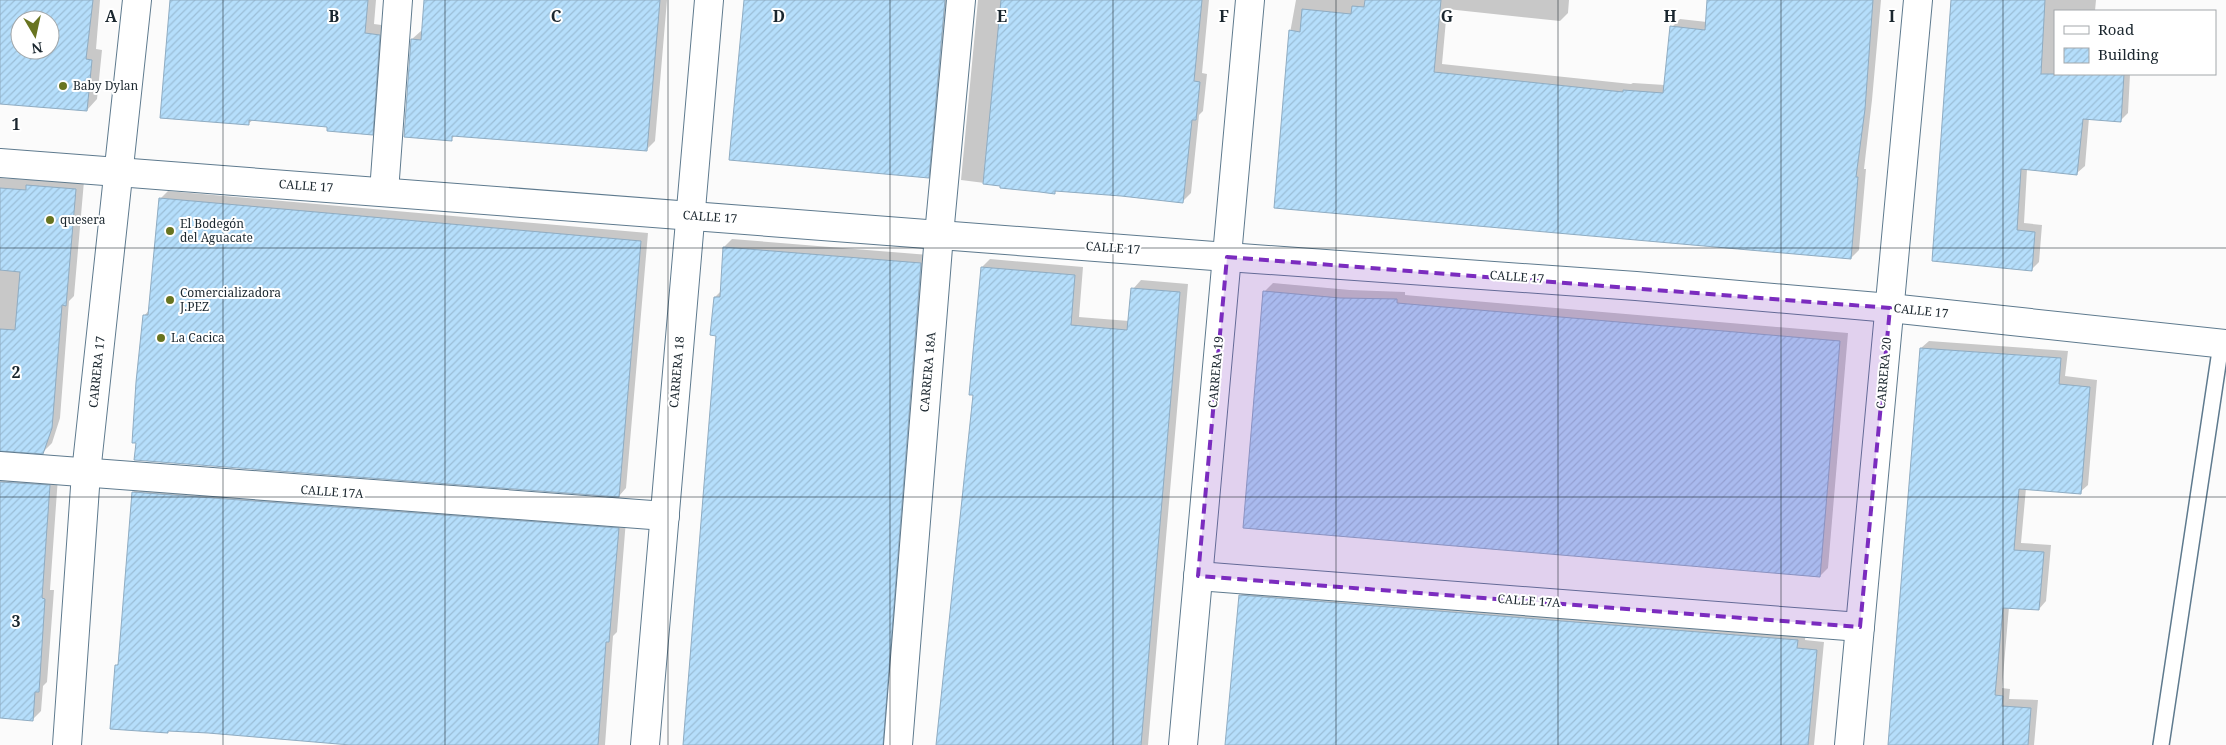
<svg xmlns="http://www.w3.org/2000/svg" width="2226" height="745" font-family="'Noto Serif',serif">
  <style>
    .shadow { fill: #0003; fill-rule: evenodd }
    .building { fill: url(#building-hatch); stroke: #8facc2; fill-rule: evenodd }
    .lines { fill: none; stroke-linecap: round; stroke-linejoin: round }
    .service-casing { stroke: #5e7a8e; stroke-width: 18 }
    .minor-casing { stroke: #5e7a8e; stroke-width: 30 }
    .tertiary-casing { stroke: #5e7a8e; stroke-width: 30 }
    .service { stroke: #fff; stroke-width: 15 }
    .minor { stroke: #fff; stroke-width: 28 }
    .tertiary { stroke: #fff; stroke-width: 28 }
    .marked { fill: #7b2cbf; fill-opacity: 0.2; stroke: #7b2cbf; stroke-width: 4; stroke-dasharray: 10 6; stroke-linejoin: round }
    .grid { fill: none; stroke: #1a262e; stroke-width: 1; stroke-opacity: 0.55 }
    .poi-dot { fill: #687420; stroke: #fff; stroke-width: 2 }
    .labels { text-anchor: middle; stroke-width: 4; stroke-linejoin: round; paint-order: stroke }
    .poi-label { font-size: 12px; fill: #1a262e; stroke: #fff; text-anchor: start }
    .street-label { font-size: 12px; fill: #1a262e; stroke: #fff }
    .grid-label { font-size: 16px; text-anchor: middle; font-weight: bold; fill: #1a262e; stroke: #fff; stroke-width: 4; stroke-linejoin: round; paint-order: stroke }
  </style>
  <defs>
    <pattern id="building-hatch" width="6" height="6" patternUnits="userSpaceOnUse" patternTransform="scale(1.25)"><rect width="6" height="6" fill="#b5defb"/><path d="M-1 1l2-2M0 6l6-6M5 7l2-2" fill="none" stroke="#9bbed7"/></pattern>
  </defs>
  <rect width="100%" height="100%" fill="#fbfbfb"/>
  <g class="shadow">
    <path d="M0,0H100L96,49L102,50L97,99L87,110L0,103ZM20,20H50V50H20Z"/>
    <polygon points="171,0 376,0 374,24 389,26 382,124 372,133 328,126 254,119 248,124"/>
    <polygon points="426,0 667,0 655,141 646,150 456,135 451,139 412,39 421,31 423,31"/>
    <polygon points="745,0 952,0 936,168 928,176"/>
    <polygon points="978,0 1209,0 1202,73 1207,74 1203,111 1199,115 1191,193 1183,201 1057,190 1055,192 961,180"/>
    <polygon points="1296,0 1569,0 1568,13 1560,21 1447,9 1442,64 1631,84 1633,83 1665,85 1672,27 1680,19 1707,22 1709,0 1881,0 1872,100 1864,169 1866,169 1859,250 1851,258 1290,33"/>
    <polygon points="1951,0 2096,0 2095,11 2055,11 2055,74 2130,74 2128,113 2120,121 2089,118 2085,166 2077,173 2027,169 2024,223 2042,225 2039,262 2031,270 1933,260"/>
    <polygon points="36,177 84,181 74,296 69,301 60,418 52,443 43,452 0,449 0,178 33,180"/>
    <polygon points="168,191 648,233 626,488 619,496 144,316 150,309 160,199"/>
    <polygon points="732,239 929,255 891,745 684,745 718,334 715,297 721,291 724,247"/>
    <polygon points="990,259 1083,267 1079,317 1129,321 1133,289 1141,280 1188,284 1148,745 938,745 974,394 982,267"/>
    <polygon points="1273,283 1350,290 1405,292 1405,295 1848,333 1828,568 1820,576 1264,292"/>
    <polygon points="1929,341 2068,351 2065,376 2097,380 2088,485 2080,492 2026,488 2021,543 2051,545 2046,601 2039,609 2009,607 2002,688 2010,689 2009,699 2038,700 2034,745 1889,745 1921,348"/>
    <polygon points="0,470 58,477 50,590 54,590 47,682 43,686 41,711 32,720 0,717"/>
    <polygon points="141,484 626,520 617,632 613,636 605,745 366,745 169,730 168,732 117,665 119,662 133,492"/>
    <polygon points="1249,587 1806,632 1805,640 1824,642 1814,745 1227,745 1241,595"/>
  </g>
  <g class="building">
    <path d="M0,0H93L86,59L92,60L87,111L0,104ZM20,20H50V50H20Z"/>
    <polygon points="170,0 368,0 365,33 380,35 373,135 327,131 327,127 249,120 249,125 160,118"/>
    <polygon points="424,0 660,0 647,151 452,136 452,141 404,137 411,39 421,40"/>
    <polygon points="744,0 945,0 929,178 729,160"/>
    <polygon points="1001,0 1202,0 1194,81 1200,82 1196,120 1192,120 1183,203 1121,196 1055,191 1055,194 1040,192 1000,188 1000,186 983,184"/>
    <polygon points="1365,0 1441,0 1434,72 1623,92 1623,90 1663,93 1670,26 1705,30 1707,0 1873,0 1865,109 1856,177 1858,177 1851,259 1274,208 1289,30 1300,32 1302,9 1351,14 1352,6 1364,7"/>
    <polygon points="1951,0 2045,0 2041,74 2124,74 2121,122 2083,119 2077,175 2021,169 2017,230 2035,232 2032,271 1932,261"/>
    <polygon points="26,185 76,189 66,306 62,305 52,428 43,454 0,451 0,329 15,330 20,272 0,270 0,188 26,190"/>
    <polygon points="159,198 641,241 619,497 134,460 136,443 132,443 136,382 143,315 148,315"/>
    <polygon points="723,247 921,263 883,745 683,745 716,336 710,335 714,297 720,297"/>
    <polygon points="981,267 1075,275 1071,325 1127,330 1131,288 1180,292 1141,745 936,745 973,395 969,395"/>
    <polygon points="1263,291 1340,298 1397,299 1397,303 1840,341 1820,577 1243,528"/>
    <polygon points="1920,348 2061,358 2059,384 2090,387 2081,494 2019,489 2014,550 2044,552 2039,610 2003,608 1995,695 2003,696 2002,706 2031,708 2028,745 1888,745"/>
    <polygon points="0,482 50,485 42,598 45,599 39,692 35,692 33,721 0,718"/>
    <polygon points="132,492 619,528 609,642 606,642 598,745 350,745 208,733 168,731 168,733 110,729 115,665 118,665"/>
    <polygon points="1239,595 1798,640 1797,648 1817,650 1808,745 1225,745"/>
  </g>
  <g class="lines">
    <g class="service-casing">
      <polyline id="service" points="2161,745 2221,344"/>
    </g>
    <g class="minor-casing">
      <g id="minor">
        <polyline points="0,163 1227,257 1636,286 1890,308 2226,344"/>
        <polyline points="384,192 398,0"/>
        <polyline points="0,466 665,516"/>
        <polyline points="1198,576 1860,627"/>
        <polyline points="645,745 709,0"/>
        <polyline points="898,745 939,235 961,0"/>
        <polyline points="1183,745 1250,0"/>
        <polyline points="1849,745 1918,0"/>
      </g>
    </g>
    <g class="tertiary-casing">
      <polyline id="tertiary" points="67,745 86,473 137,0"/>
    </g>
    <use href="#service" class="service"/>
    <use href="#minor" class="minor"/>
    <use href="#tertiary" class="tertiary"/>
  </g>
  <path class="marked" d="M1227,257L1890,308L1860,627L1198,576Z"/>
  <path class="grid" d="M223,0V745M445,0V745M668,0V745M890,0V745M1113,0V745M1336,0V745M1558,0V745M1781,0V745M2003,0V745M0,248H2226M0,497H2226"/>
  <g class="poi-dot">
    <circle cx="63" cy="86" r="5"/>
    <circle cx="50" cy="220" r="5"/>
    <circle cx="170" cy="231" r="5"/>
    <circle cx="170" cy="300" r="5"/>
    <circle cx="161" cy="338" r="5"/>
  </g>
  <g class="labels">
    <g class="poi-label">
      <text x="73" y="90">Baby Dylan</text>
      <text x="60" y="224">quesera</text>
      <text x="180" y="228">El Bodegón<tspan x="180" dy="14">del Aguacate</tspan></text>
      <text x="180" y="297">Comercializadora<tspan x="180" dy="14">J.PEZ</tspan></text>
      <text x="171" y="342">La Cacica</text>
    </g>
    <g class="street-label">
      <text transform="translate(306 186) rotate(4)" y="4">CALLE 17</text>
      <text transform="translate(710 217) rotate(4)" y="4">CALLE 17</text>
      <text transform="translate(1113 248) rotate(4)" y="4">CALLE 17</text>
      <text transform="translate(1517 277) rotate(4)" y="4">CALLE 17</text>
      <text transform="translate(1921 311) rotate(6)" y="4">CALLE 17</text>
      <text transform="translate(97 372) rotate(-84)" y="4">CARRERA 17</text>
      <text transform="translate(677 372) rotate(-85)" y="4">CARRERA 18</text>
      <text transform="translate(928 372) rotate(-85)" y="4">CARRERA 18A</text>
      <text transform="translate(1216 372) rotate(-85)" y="4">CARRERA 19</text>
      <text transform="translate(1884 373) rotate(-85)" y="4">CARRERA 20</text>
      <text transform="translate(332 492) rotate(4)" y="4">CALLE 17A</text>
      <text transform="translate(1529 601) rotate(4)" y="4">CALLE 17A</text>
    </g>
  </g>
  <g class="grid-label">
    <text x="111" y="22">A</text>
    <text x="334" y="22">B</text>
    <text x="556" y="22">C</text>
    <text x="779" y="22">D</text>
    <text x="1002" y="22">E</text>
    <text x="1224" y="22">F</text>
    <text x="1447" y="22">G</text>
    <text x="1670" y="22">H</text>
    <text x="1892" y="22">I</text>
    <text x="16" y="130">1</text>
    <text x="16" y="378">2</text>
    <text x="16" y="627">3</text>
  </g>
  <rect x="2054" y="10" width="162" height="65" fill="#ffffff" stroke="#a3a8ab"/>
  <rect x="2064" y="26" width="25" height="8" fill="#ffffff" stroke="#a3a8ab"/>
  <text x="2098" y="35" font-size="15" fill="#1a262e">Road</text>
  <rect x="2064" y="48" width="25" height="15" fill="url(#building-hatch)" stroke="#a3a8ab"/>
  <text x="2098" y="60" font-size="15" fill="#1a262e">Building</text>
  <g transform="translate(35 35) rotate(171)"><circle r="24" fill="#ffffff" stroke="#a3a8ab"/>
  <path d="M0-4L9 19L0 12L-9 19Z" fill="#687420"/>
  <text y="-8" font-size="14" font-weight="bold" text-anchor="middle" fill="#1a262e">N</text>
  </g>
</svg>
